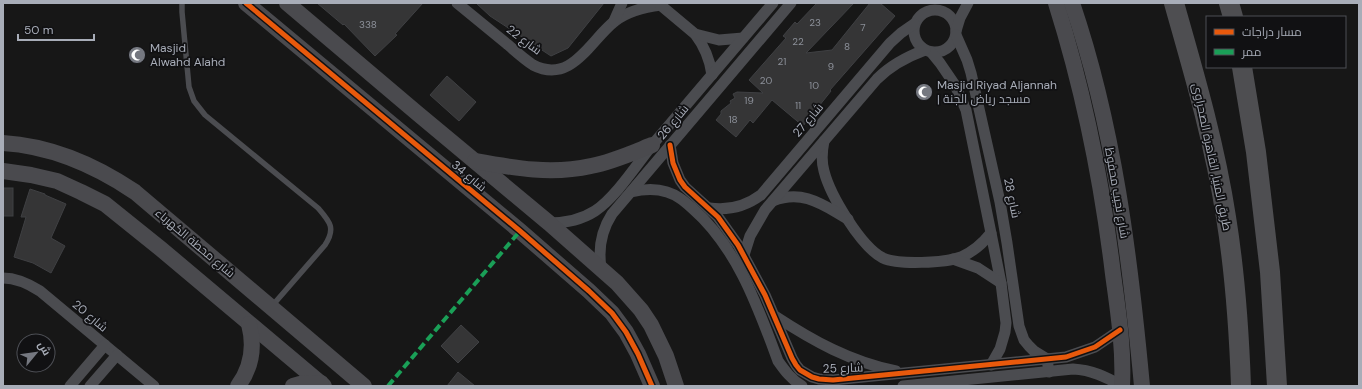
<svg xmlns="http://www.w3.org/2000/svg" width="1362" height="389" font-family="'DM Sans',Cairo,sans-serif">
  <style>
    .building { fill: #353536; stroke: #3f4043 }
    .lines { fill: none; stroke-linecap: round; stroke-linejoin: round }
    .lane { stroke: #4b4c50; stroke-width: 5.5 }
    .street { stroke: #4b4c50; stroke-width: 11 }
    .secondary { stroke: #4a4a4e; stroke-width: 16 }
    .highway { stroke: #4e4e51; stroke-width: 20 }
    .quiet { stroke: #1a9f57; stroke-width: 4; stroke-dasharray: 8 4; stroke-linecap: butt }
    .cycleway-casing { stroke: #111113; stroke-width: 8 }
    .cycleway { stroke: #e8590c; stroke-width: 5 }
    .labels { text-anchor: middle; stroke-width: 3.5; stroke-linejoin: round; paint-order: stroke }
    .number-label { font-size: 10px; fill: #8b8f98 }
    .street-label { font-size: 12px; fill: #a8adb8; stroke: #111113 }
    .poi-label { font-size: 12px; fill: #a8adb8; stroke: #111113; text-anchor: start }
  </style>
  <rect width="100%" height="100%" fill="#171717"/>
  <g class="building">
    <polygon points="317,3 423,3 395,34 397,35 375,56 344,24 343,25"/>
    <polygon points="476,3 604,3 568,48 551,56 490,16"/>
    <polygon points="817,3 854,3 806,53 832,50 870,3 880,3 895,16 830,90 831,91 803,126 772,100 753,123 750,120 736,137 716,120 721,114 721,111 731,103 730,101 735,98 733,94 737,92 763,93 749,80 786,38 783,36 795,22 797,24"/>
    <polygon points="447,76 476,102 459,121 430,95"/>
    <rect x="3" y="188" width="10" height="28"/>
    <polygon points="30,189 45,194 45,195 66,204 51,238 65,246 51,273 33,263 14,257 26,217 21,217"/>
    <polygon points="461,325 479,342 458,363 441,346"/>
    <polygon points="458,372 475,386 447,386"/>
  </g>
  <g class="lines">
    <path class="lane" d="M182,3V12L189,87L194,101L205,115L318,208C330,222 336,228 325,245L272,306"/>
    <g class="street">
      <path d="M457,3C474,17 490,30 507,44C515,51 524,59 533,65C572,85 590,40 615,21C628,11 645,7 661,5"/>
      <path d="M658,3L695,34C705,47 710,60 712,75"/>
      <circle cx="935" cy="31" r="21"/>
      <polyline points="614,21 622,3"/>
      <polyline points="956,31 960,18 968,3"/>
      <polyline points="695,34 719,40 743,38"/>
      <polyline points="956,35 967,60 971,73 1000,202 1007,243 1019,326 1024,340 1029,346 1034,351 1047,359 1049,372"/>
      <polyline points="931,52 940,63 955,85 966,110 991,233 1001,283 1006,323 1005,332 1000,349 991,365"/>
      <path d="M824,141C822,151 821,161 824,171C830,195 861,247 883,258C898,265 945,263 961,257C973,252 983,243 991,233"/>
      <polyline points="670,145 673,163 680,180 685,187 718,217 738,245 765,295 792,358 796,365 800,370 812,377 819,379 833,380 1066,357 1095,347 1120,330"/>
      <path d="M631,192C643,189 655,188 667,192C677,195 684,201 692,208C737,247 758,307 778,361C785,371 791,379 802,386"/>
      <path d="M773,201C803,189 823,205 848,219"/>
      <path d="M709,208C729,211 745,207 761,195L890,43L901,33L914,24"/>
      <path d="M549,223C566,223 581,220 595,211C616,197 637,164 653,144C693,97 733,50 773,3"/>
      <path d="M744,255L750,236L765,210L877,79C891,65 906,57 925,50"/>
      <polyline points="953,259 978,268 1001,283"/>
      <path d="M601,268C598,248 601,231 612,214L791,3"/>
      <path d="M3,278C17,278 29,284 40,291L154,386"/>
      <path d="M775,316C813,341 851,362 896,371"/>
      <polyline points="70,386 105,345"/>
      <polyline points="90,386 117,355"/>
      <path d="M903,386L1073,369C1092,370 1106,377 1122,386"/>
    </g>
    <g class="secondary">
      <polyline points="246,3 520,231 589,291 612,313 626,332 638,354 652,386"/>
      <polyline points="287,3 417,113 549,223 617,283 641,310 651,325 666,356 676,386"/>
      <path d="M1056,3C1084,92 1102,182 1113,274C1118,311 1124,348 1122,386"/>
      <path d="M1072,3C1114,126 1130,257 1142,386"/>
      <path d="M3,143C52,146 95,165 135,192L364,386"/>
      <path d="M475,161C514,168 551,175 591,166C612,162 632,153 652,145"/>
      <polyline points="3,171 31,175 57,181 81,192 105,204 161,249 324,386"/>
      <path d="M238,386C252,367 255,347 249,324"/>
      <polyline points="293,386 300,384 321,383"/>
    </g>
    <g class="highway">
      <path d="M1174,3C1194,73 1215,145 1226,217C1235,273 1239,329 1241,386"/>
      <polyline points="1229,3 1233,17"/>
      <polyline points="1242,67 1256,152 1270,272 1277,386"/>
    </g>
    <polyline class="quiet" points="388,386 520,231"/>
    <g class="cycleway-casing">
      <g id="cycleway">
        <polyline points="246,3 520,231 589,291 612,313 626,332 638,354 652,386"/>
        <polyline points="670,145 673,163 680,180 685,187 718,217 738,245 765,295 792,358 796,365 800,370 812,377 819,379 833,380 1066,357 1095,347 1120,330"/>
      </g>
    </g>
    <use href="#cycleway" class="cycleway"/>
  </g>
  <defs>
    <g id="mosque-disc" transform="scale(0.9)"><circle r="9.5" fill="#757880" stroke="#111113"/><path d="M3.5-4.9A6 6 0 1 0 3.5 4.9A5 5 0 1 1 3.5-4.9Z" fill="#fff"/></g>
  </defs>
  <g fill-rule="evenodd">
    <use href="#mosque-disc" x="137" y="55"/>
    <use href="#mosque-disc" x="924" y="92"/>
  </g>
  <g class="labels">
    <g class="number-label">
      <text x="815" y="26">23</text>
      <text x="368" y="28">338</text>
      <text x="863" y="31">7</text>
      <text x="798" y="45">22</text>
      <text x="847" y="50">8</text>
      <text x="782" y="65">21</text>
      <text x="831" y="70">9</text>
      <text x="766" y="84">20</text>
      <text x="814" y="89">10</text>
      <text x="749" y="104">19</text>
      <text x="798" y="109">11</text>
      <text x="733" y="123">18</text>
    </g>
    <g class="street-label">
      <text transform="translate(524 40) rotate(37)" y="4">شارع 22</text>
      <text transform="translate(808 120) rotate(-50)" y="4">شارع 27</text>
      <text transform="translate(673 122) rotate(-50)" y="4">شارع 26</text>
      <text transform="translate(1212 157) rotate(78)" y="4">طريق المنيا, القاهرة الصحراوى</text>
      <text transform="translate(469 176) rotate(40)" y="4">شارع 34</text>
      <text transform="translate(1117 193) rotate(80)" y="4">شارع نجيب محفوظ</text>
      <text transform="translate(1012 198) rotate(78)" y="4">شارع 28</text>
      <text transform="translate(195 243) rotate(40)" y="4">شارع محطة الكهرباء</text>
      <text transform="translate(90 316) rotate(40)" y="4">شارع 20</text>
      <text transform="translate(843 368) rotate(-2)" y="4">شارع 25</text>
    </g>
    <g class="poi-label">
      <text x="150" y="52">Masjid<tspan x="150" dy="14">Alwahd Alahd</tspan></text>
      <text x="937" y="89">Masjid Riyad Aljannah<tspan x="937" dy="14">| مسجد رياض الجنة</tspan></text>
    </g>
  </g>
  <rect width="1362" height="389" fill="none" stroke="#a8adb8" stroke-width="8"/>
  <rect x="1206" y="16" width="140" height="52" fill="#111113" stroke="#4d4f55"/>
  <rect x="1214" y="29" width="20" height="6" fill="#e8590c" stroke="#4d4f55"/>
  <text x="1242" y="36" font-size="12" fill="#a8adb8">مسار دراجات</text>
  <rect x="1214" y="49" width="20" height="6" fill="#1a9f57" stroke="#4d4f55"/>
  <text x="1242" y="56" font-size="12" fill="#a8adb8">ممر</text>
  <g transform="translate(36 353) rotate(61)"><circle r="19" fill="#111113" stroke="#4d4f55"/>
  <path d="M0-3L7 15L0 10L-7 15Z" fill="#757880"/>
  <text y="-6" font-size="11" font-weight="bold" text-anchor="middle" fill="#a8adb8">ش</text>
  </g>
  <path d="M18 34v6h76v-6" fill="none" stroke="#a8adb8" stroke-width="2"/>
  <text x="24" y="34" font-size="12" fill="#a8adb8" stroke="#111113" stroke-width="3" paint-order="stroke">50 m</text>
</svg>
